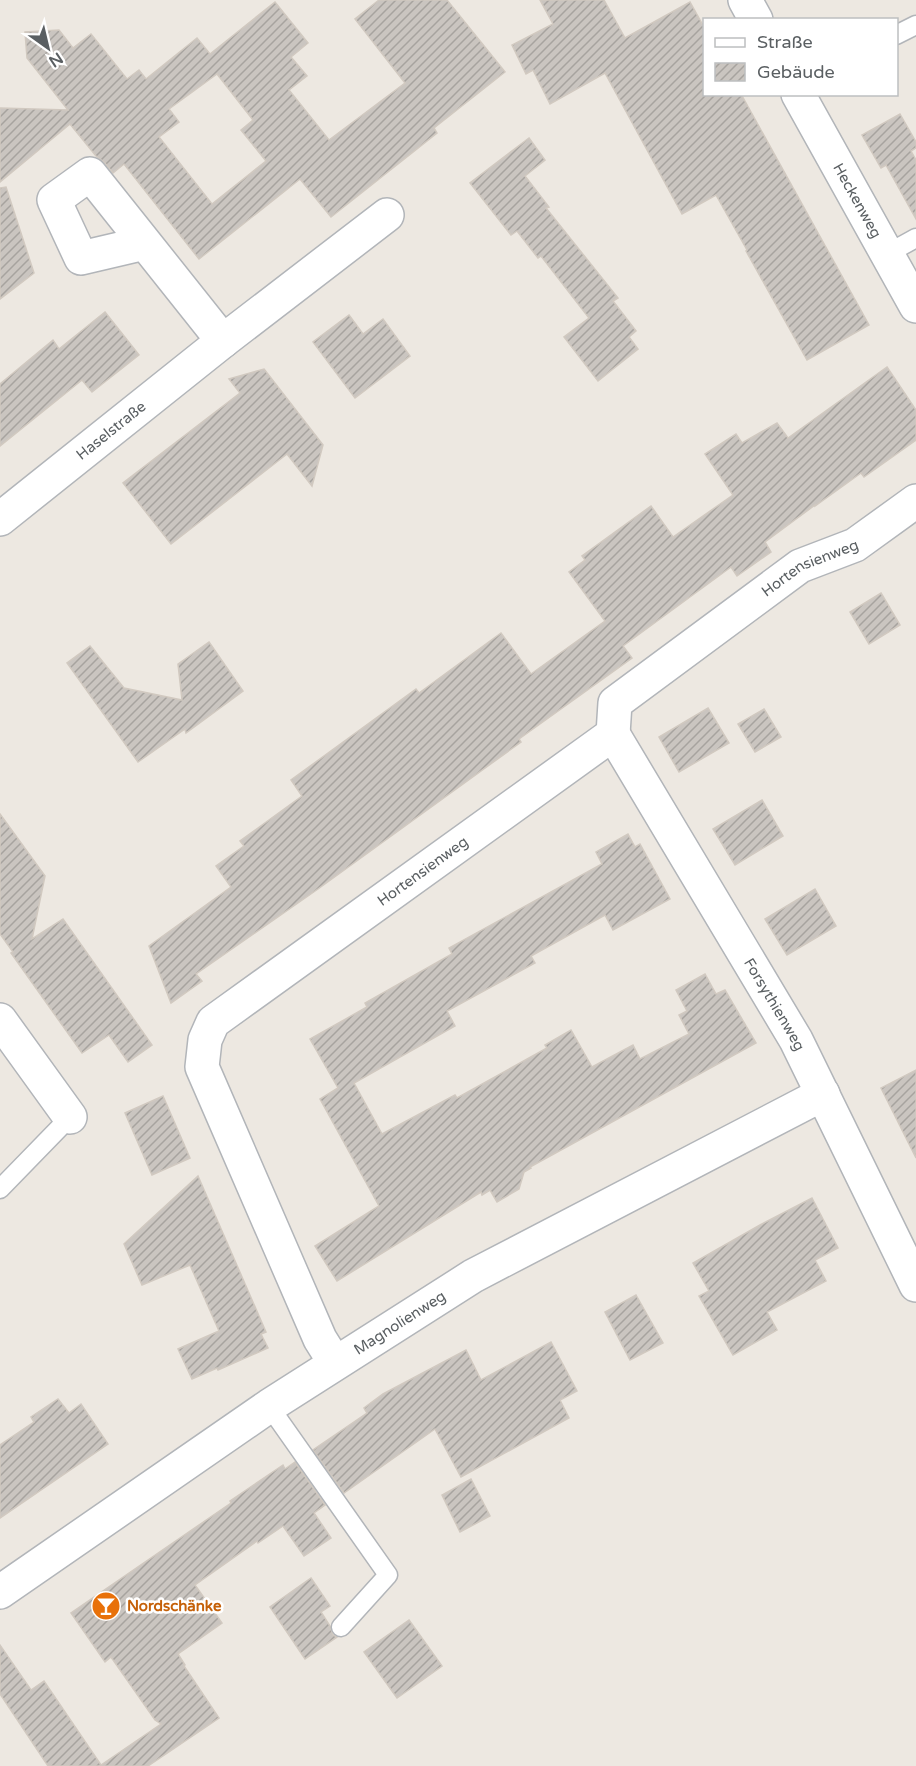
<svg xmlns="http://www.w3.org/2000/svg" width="916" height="1766" font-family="'Varela Round',sans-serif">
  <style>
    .building { fill: url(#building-hatch); stroke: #d1c9c0; stroke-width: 1.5; fill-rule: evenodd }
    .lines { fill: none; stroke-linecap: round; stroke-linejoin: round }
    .lane-casing { stroke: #b2b5b9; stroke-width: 21 }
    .street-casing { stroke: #b2b5b9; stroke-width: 36 }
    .lane { stroke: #fff; stroke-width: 18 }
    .street { stroke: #fff; stroke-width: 33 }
    .labels { text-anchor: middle; stroke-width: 5; stroke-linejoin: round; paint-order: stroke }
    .street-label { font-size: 15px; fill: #5a5f62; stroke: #fff }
    .food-label { font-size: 15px; font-weight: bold; fill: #c56008; stroke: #fff; text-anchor: start }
  </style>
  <defs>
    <pattern id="building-hatch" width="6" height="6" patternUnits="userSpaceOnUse" patternTransform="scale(1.5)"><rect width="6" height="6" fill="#cac5c0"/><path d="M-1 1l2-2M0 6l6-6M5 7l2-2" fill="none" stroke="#a7a39f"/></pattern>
  </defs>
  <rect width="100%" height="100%" fill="#ede8e1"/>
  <g class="building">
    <path d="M379,0H447L505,72L434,128L437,133L331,217L300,179L199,259L124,164L113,173L104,162L96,156L70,124L0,182V108L68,110L27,58L25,32L59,30L73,48L91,34L127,79L139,70L146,79L197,38L210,54L275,2L308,43L291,57L307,76L289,90L329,140L405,83L355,19ZM217,74L253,120L241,130L266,161L212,204L159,137L179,122L169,109Z"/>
    <polygon points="540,0 604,0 625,38 690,2 705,29 705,94 741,94 869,325 807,360 746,251 747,250 716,195 682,214 605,73 550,104 533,70 526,74 512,45 553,24"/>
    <polygon points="900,114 916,142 916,148 911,151 916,160 916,219 886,165 881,168 862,135"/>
    <polygon points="529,138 545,160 525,176 549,207 546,208 618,298 613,301 636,331 629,337 638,349 598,381 564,337 589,318 541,256 538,258 517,231 511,235 470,183"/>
    <polygon points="6,187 34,273 0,299 0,188"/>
    <polygon points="105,312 139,355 92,392 82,380 0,446 0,384 53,340 59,349"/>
    <polygon points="349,315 363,334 383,319 410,356 355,398 313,342"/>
    <polygon points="887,367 916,410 916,440 864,477 861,473 815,506 815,505 765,542 771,552 737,576 731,567 623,646 632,658 519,739 521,742 318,889 196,974 202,981 171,1003 149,946 231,887 216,866 244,846 240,841 302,796 291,780 416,689 419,693 501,633 531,674 605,621 569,572 585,560 582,556 651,506 673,537 733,495 705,454 736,434 742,443 777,423 788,438"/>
    <polygon points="264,369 323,445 312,486 287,454 171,544 123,483 240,393 229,379"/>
    <polygon points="881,593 900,625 869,644 850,612"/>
    <polygon points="209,642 243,691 186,733 185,729 138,762 67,663 90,646 124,688 182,700 178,664"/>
    <polygon points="708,708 729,743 679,772 659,737"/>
    <polygon points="764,709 781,737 755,752 738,724"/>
    <polygon points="762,800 783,836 735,865 713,829"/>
    <polygon points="0,814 45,876 32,939 63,919 152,1045 128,1062 109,1035 82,1053 11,953 13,952 0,934"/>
    <polygon points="628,834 635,847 640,844 670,899 613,930 605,915 531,956 535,963 447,1011 455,1026 354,1083 382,1134 455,1095 457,1098 547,1048 545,1045 571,1030 592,1067 633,1045 640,1059 689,1034 679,1015 687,1011 676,990 705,974 716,994 725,990 756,1043 530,1167 531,1168 524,1172 519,1189 497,1202 490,1190 482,1195 481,1192 337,1281 315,1246 379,1206 320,1099 338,1088 310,1039 367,1007 365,1003 452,954 449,948 602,864 596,852"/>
    <polygon points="815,889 836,926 787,955 765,919"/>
    <polygon points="916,1070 916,1158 881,1088"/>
    <polygon points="163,1096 190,1158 152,1175 125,1113"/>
    <polygon points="198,1176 266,1332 261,1334 268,1348 218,1370 217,1368 192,1379 178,1349 219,1331 190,1265 142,1285 124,1244"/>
    <polygon points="812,1198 838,1248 815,1260 826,1281 767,1312 777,1330 733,1355 699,1296 709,1291 693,1263 760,1225"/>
    <polygon points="636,1295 663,1343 630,1360 605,1312"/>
    <polygon points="551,1342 577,1391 560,1400 569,1418 461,1477 435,1429 344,1493 313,1450 367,1413 364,1408 383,1394 466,1350 481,1380"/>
    <polygon points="58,1399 69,1413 81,1404 108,1444 0,1518 0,1445 34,1422 31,1417"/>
    <polygon points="295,1462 325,1505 314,1513 331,1538 304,1556 283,1526 258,1543 257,1541 195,1585 222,1623 178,1654 185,1665 184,1666 219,1718 148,1766 48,1766 0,1694 0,1645 31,1690 44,1681 101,1765 161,1724 155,1720 111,1657 105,1662 71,1613 231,1503 230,1501 283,1465 285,1469"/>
    <polygon points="471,1479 490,1516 460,1532 442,1495"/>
    <polygon points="311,1578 330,1606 321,1612 330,1626 333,1635 337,1637 305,1659 270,1607"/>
    <polygon points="409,1620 442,1666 397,1698 364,1652"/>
  </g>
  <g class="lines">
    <g class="lane-casing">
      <g id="lane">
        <polyline points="896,35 916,25"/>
        <polyline points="887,254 916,238"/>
        <polyline points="0,1189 70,1117"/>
        <polyline points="269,1406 388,1575 341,1627"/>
      </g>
    </g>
    <g class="street-casing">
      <g id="street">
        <polyline points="745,0 756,20"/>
        <path id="s1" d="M798,94L916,306"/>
        <polyline points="145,243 90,174 54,200 81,258 145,243 223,341"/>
        <path id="s2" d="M0,519L223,341L387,215"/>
        <path id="s3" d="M613,734L796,1040L916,1285"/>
        <polyline points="0,1020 70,1117"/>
        <path id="s4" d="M335,1363L320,1339L202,1067L205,1040L213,1022L613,734L615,703L800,566L855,545L916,501"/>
        <path id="s5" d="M0,1592L269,1406L473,1276L823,1094"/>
      </g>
    </g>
    <use href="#lane" class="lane"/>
    <use href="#street" class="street"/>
  </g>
  <defs>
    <g id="bar-disc" transform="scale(1.5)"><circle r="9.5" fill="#e8710a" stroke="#fff"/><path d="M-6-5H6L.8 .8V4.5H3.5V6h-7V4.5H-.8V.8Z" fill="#fff"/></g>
  </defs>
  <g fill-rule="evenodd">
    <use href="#bar-disc" x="106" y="1606"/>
  </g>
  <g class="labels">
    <g class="street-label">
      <text dy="5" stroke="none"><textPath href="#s1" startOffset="122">Heckenweg</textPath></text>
      <text dy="5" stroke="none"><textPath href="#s2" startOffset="142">Haselstraße</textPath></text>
      <text dy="5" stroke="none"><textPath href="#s4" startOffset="1134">Hortensienweg</textPath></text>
      <text dy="5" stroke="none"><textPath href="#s4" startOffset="630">Hortensienweg</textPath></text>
      <text dy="5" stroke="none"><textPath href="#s3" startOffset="315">Forsythienweg</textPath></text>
      <text dy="5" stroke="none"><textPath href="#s5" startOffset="482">Magnolienweg</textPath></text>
    </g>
    <g class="food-label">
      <text x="127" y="1611">Nordschänke</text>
    </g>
  </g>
  <rect x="703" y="18" width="195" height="78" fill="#ffffff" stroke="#bdbfc0" stroke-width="1.5"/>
  <rect x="715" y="38" width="30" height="9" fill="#ffffff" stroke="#bdbfc0" stroke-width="1.5"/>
  <text x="757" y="48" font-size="18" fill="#5a5f62">Straße</text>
  <rect x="715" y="63" width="30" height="18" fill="url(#building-hatch)" stroke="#bdbfc0" stroke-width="1.5"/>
  <text x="757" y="78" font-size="18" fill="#5a5f62">Gebäude</text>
  <g transform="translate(48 48) rotate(146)" stroke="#ffffff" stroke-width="4.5" paint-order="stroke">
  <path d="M0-4.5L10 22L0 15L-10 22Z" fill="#5a5f62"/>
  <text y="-9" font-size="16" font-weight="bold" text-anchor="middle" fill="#5a5f62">N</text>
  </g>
</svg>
